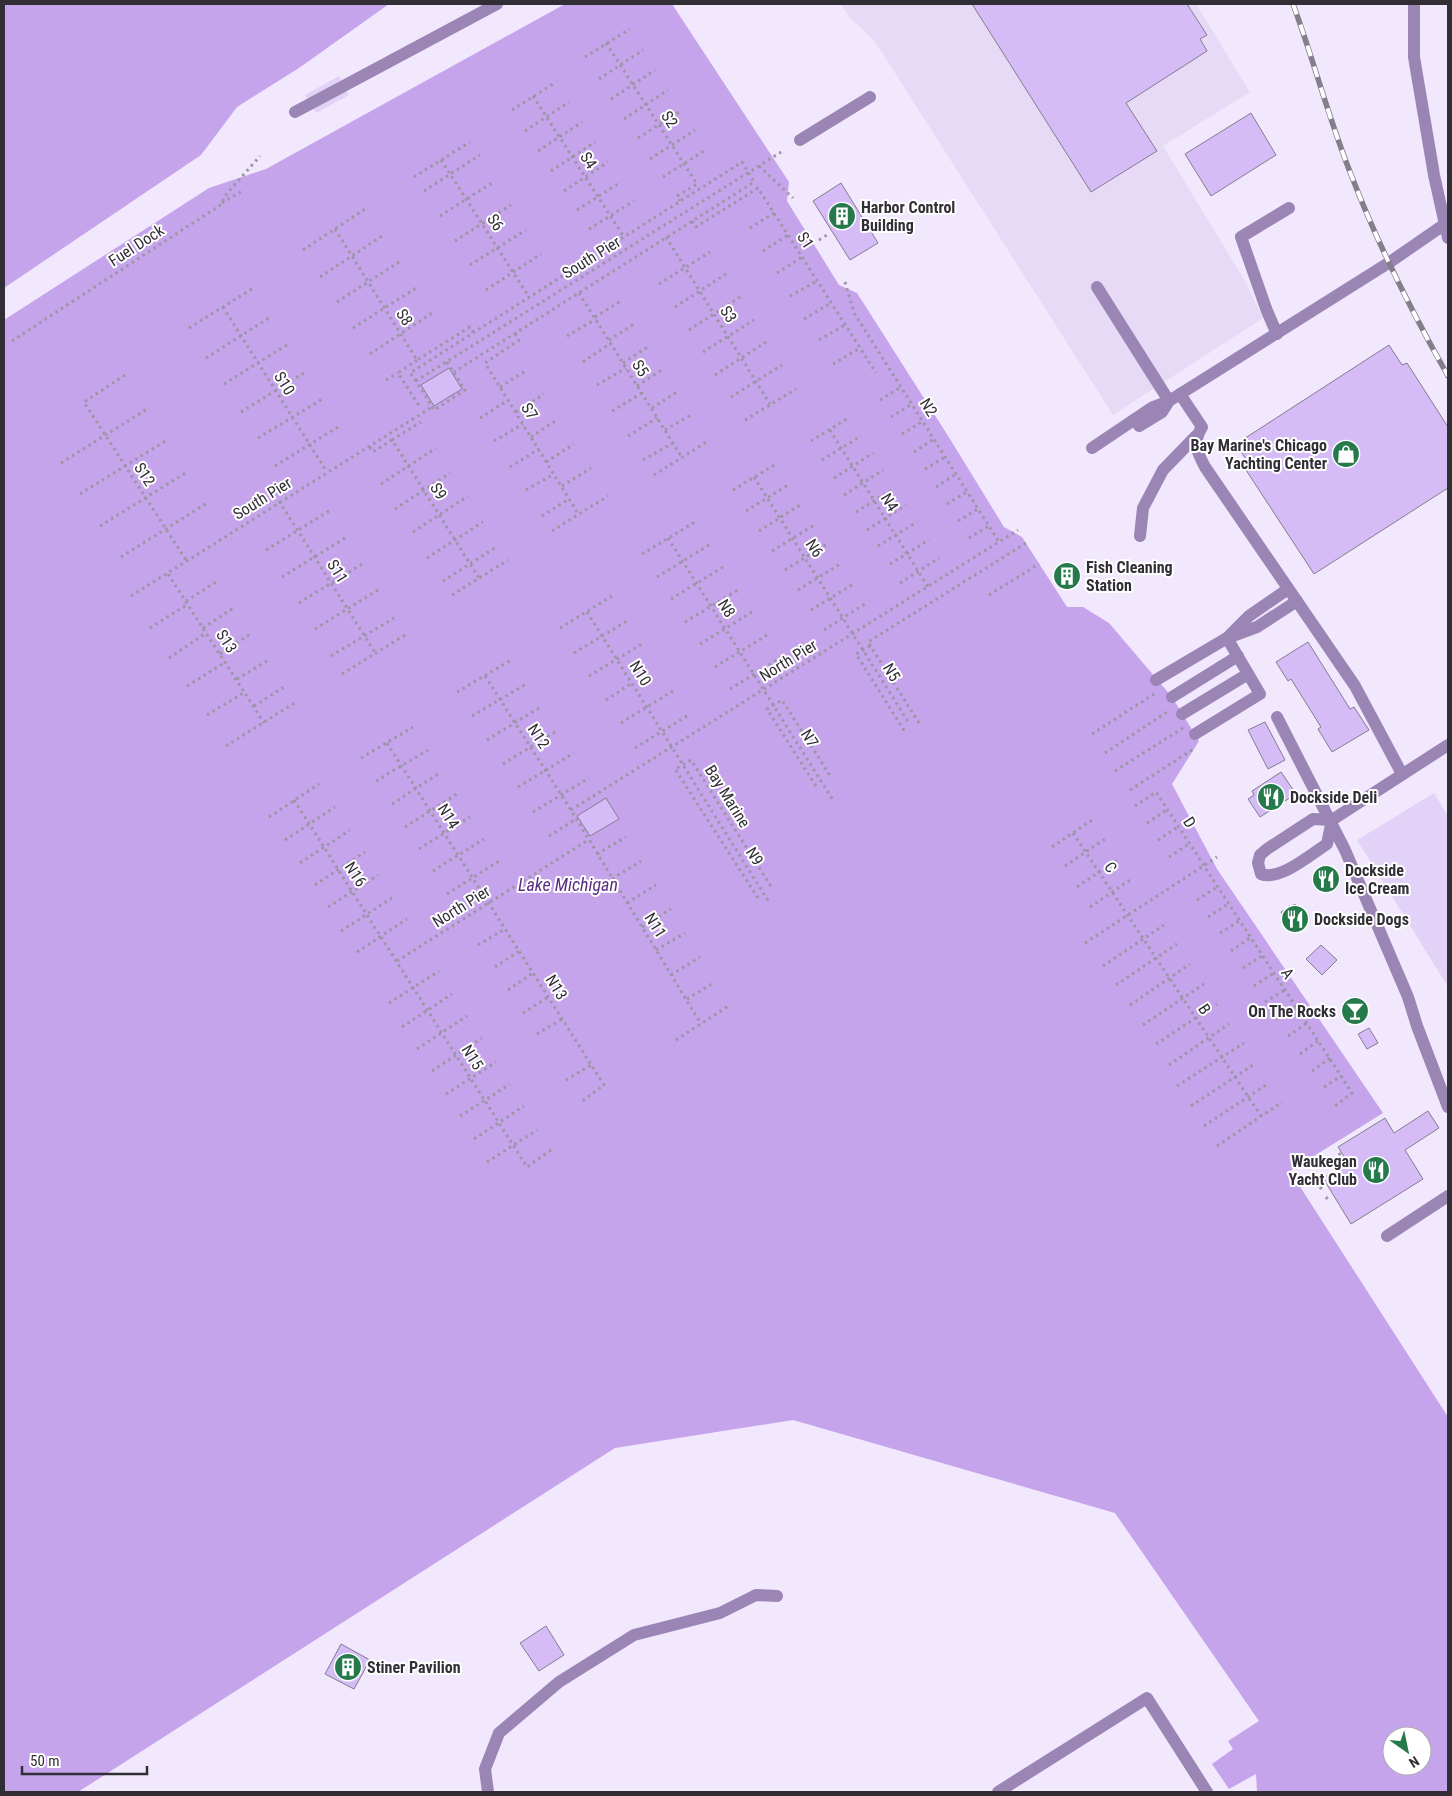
<svg xmlns="http://www.w3.org/2000/svg" width="1452" height="1796" font-family="'Roboto Condensed',sans-serif">
  <style>
    .built { fill: #e6daf6 }
    .green { fill: #e3d2f8 }
    .water { fill: #c5a4ec; fill-rule: evenodd }
    .building { fill: #d6bcf6; stroke: #847c8e }
    .lines { fill: none; stroke-linecap: round; stroke-linejoin: round }
    .path { stroke: #9c95a5; stroke-width: 3; stroke-dasharray: 2.5 4; stroke-linecap: butt }
    .minor { stroke: #9b85b5; stroke-width: 12 }
    .rail-casing { stroke: #847e8c; stroke-width: 5.5 }
    .rail { stroke: #fff; stroke-width: 4; stroke-dasharray: 11; stroke-linecap: butt }
    .labels { text-anchor: middle; stroke-width: 4; stroke-linejoin: round; paint-order: stroke }
    .street-label { font-size: 16px; fill: #312e36; stroke: #fff }
    .poi-label { font-size: 16px; font-weight: bold; fill: #312e36; stroke: #fff; text-anchor: start }
    .water-label { font-size: 18px; font-style: italic; fill: #592d80; stroke: #fff }
  </style>
  <rect width="100%" height="100%" fill="#f1e8fd"/>
  <polygon class="built" points="841,4 1196,4 1250,92 1163,146 1245,281 1263,318 1113,415 874,40 849,17"/>
  <g class="green">
    <polygon points="339,76 349,95 316,113 305,95"/>
    <polygon points="1434,793 1448,816 1448,987 1357,840"/>
  </g>
  <g class="water">
    <polygon points="4,4 389,4 299,68 237,107 201,155 4,288"/>
    <path d="M565,4H672L789,182L787,201L839,285L857,293L950,439L1004,527L1022,537L1067,607H1083L1109,623L1172,697L1199,741L1172,784L1217,869L1383,1113L1290,1171L1448,1417V1792H1257L1256,1774L1229,1789L1212,1764L1233,1749L1228,1741L1259,1721L1115,1513L793,1420L615,1448L78,1792H4V320L209,188L266,169ZM1392,1736H1422V1766H1392Z"/>
  </g>
  <g class="building">
    <polygon points="972,4 1187,4 1207,35 1200,39 1207,51 1126,103 1157,151 1091,192"/>
    <polygon points="1251,113 1276,155 1211,196 1185,154"/>
    <polygon points="841,183 878,243 850,260 813,201"/>
    <polygon points="1389,345 1402,365 1407,363 1448,427 1448,488 1314,574 1244,467 1249,464 1236,444"/>
    <polygon points="449,368 462,389 434,406 421,385"/>
    <polygon points="1069,567 1076,578 1065,585 1058,575"/>
    <polygon points="1308,642 1350,709 1354,707 1369,730 1332,752 1318,729 1321,727 1291,679 1288,681 1276,662"/>
    <polygon points="1265,722 1285,760 1268,769 1248,730"/>
    <polygon points="1281,772 1296,794 1260,817 1248,799 1254,795 1252,791"/>
    <polygon points="606,798 619,819 590,836 577,816"/>
    <polygon points="1329,870 1336,881 1324,888 1317,877"/>
    <polygon points="1295,904 1306,921 1292,930 1281,912"/>
    <polygon points="1321,945 1337,960 1322,975 1306,959"/>
    <polygon points="1358,1001 1365,1013 1352,1021 1345,1008"/>
    <polygon points="1369,1028 1378,1043 1367,1049 1358,1034"/>
    <polygon points="1428,1111 1439,1128 1405,1150 1423,1179 1351,1224 1323,1178 1348,1163 1338,1147 1385,1118 1394,1133"/>
    <polygon points="546,1626 564,1655 539,1671 520,1643"/>
    <polygon points="341,1644 370,1660 354,1689 325,1674"/>
  </g>
  <g class="lines">
    <g class="path">
      <polyline points="606,43 697,184 677,196 680,201"/>
      <polyline points="585,57 630,29"/>
      <polyline points="599,79 643,50"/>
      <polyline points="533,96 624,237"/>
      <polyline points="611,99 655,70"/>
      <polyline points="512,110 556,82"/>
      <polyline points="624,119 668,90"/>
      <polyline points="525,131 569,102"/>
      <polyline points="638,138 682,110"/>
      <polyline points="538,151 582,122"/>
      <polyline points="650,159 695,130"/>
      <polyline points="441,160 529,297"/>
      <polyline points="759,166 793,198"/>
      <polyline points="551,171 595,142"/>
      <polyline points="414,177 470,142"/>
      <polyline points="663,177 707,149"/>
      <polyline points="424,191 480,155"/>
      <polyline points="564,191 608,162"/>
      <polyline points="222,203 242,191"/>
      <polyline points="577,210 621,182"/>
      <polyline points="440,216 495,181"/>
      <polyline points="692,221 696,227 758,188 876,373"/>
      <polyline points="750,228 774,213"/>
      <polyline points="335,229 417,360 470,327 473,332"/>
      <polyline points="589,229 634,201"/>
      <polyline points="666,237 770,404"/>
      <polyline points="819,240 827,235"/>
      <polyline points="455,241 511,205"/>
      <polyline points="303,250 365,209"/>
      <polyline points="763,251 788,235"/>
      <polyline points="470,265 526,230"/>
      <polyline points="777,273 802,257"/>
      <polyline points="320,277 382,236"/>
      <polyline points="845,282 854,313 999,542"/>
      <polyline points="659,284 710,252"/>
      <polyline points="486,290 541,254"/>
      <polyline points="579,293 681,456"/>
      <polyline points="790,296 817,281"/>
      <polyline points="337,302 399,262"/>
      <polyline points="223,307 327,472"/>
      <polyline points="675,307 726,274"/>
      <polyline points="595,317 621,301"/>
      <polyline points="804,319 831,303"/>
      <polyline points="189,328 255,287"/>
      <polyline points="353,328 416,288"/>
      <polyline points="689,330 740,297"/>
      <polyline points="515,334 519,340 485,363 579,515"/>
      <polyline points="567,336 596,319"/>
      <polyline points="609,340 634,324"/>
      <polyline points="819,340 845,325"/>
      <polyline points="12,341 222,204 224,197 260,156"/>
      <polyline points="703,352 754,320"/>
      <polyline points="370,354 432,313"/>
      <polyline points="206,358 272,316"/>
      <polyline points="417,360 398,373 420,407"/>
      <polyline points="447,362 465,390 434,410 416,381 781,152"/>
      <polyline points="583,362 611,343"/>
      <polyline points="623,363 649,346"/>
      <polyline points="833,364 860,348"/>
      <polyline points="125,375 84,402 186,560"/>
      <polyline points="715,375 766,342"/>
      <polyline points="386,380 398,373"/>
      <polyline points="416,381 410,373 742,162 754,182 454,372"/>
      <polyline points="224,384 290,343"/>
      <polyline points="597,385 626,368"/>
      <polyline points="637,386 663,369"/>
      <polyline points="500,387 527,370"/>
      <polyline points="731,397 782,365"/>
      <polyline points="880,400 901,387"/>
      <polyline points="652,408 677,392"/>
      <polyline points="612,411 642,393"/>
      <polyline points="241,412 307,371"/>
      <polyline points="516,412 544,394"/>
      <polyline points="891,417 912,404"/>
      <polyline points="480,418 508,400"/>
      <polyline points="745,420 796,389"/>
      <polyline points="665,430 691,415"/>
      <polyline points="830,430 928,587"/>
      <polyline points="902,434 923,421"/>
      <polyline points="628,436 657,418"/>
      <polyline points="531,437 558,419"/>
      <polyline points="258,438 324,398"/>
      <polyline points="392,440 421,422"/>
      <polyline points="494,441 523,424"/>
      <polyline points="811,441 850,417"/>
      <polyline points="370,447 373,452 392,440 479,578"/>
      <polyline points="914,452 934,439"/>
      <polyline points="643,460 673,443"/>
      <polyline points="822,460 861,436"/>
      <polyline points="546,462 574,444"/>
      <polyline points="61,463 147,409"/>
      <polyline points="275,466 341,425"/>
      <polyline points="510,467 539,449"/>
      <polyline points="925,469 945,457"/>
      <polyline points="654,475 708,441"/>
      <polyline points="754,477 909,723"/>
      <polyline points="834,478 873,453"/>
      <polyline points="381,484 436,448"/>
      <polyline points="562,486 591,468"/>
      <polyline points="936,487 956,474"/>
      <polyline points="526,490 554,474"/>
      <polyline points="733,490 776,464"/>
      <polyline points="80,494 167,440"/>
      <polyline points="844,495 883,470"/>
      <polyline points="279,501 376,654"/>
      <polyline points="947,504 967,492"/>
      <polyline points="395,509 450,473"/>
      <polyline points="746,511 788,485"/>
      <polyline points="856,512 895,488"/>
      <polyline points="542,516 569,499"/>
      <polyline points="958,521 978,509"/>
      <polyline points="100,526 187,472"/>
      <polyline points="867,530 906,505"/>
      <polyline points="552,531 608,496"/>
      <polyline points="759,531 800,505"/>
      <polyline points="413,532 468,496"/>
      <polyline points="668,538 833,800"/>
      <polyline points="969,538 989,526"/>
      <polyline points="878,546 917,522"/>
      <polyline points="266,550 329,511"/>
      <polyline points="772,551 814,525"/>
      <polyline points="642,554 695,522"/>
      <polyline points="121,557 207,503"/>
      <polyline points="427,558 483,522"/>
      <polyline points="890,564 929,540"/>
      <polyline points="785,570 827,544"/>
      <polyline points="168,574 264,723"/>
      <polyline points="282,577 345,538"/>
      <polyline points="657,577 709,545"/>
      <polyline points="443,581 498,546"/>
      <polyline points="900,583 939,558"/>
      <polyline points="798,590 840,564"/>
      <polyline points="452,595 508,560"/>
      <polyline points="989,595 1039,564"/>
      <polyline points="131,596 432,407"/>
      <polyline points="671,599 723,567"/>
      <polyline points="186,601 219,580"/>
      <polyline points="299,603 362,564"/>
      <polyline points="811,610 852,585"/>
      <polyline points="587,612 769,902"/>
      <polyline points="685,622 738,590"/>
      <polyline points="150,628 188,604"/>
      <polyline points="203,628 235,607"/>
      <polyline points="560,628 612,596"/>
      <polyline points="315,629 378,590"/>
      <polyline points="824,630 865,604"/>
      <polyline points="700,644 752,612"/>
      <polyline points="870,646 856,654 905,732"/>
      <polyline points="574,653 627,621"/>
      <polyline points="220,654 252,633"/>
      <polyline points="331,656 394,618"/>
      <polyline points="169,658 206,633"/>
      <polyline points="715,667 767,635"/>
      <polyline points="342,674 405,635"/>
      <polyline points="485,676 571,810 701,1024"/>
      <polyline points="589,676 642,644"/>
      <polyline points="237,679 270,659"/>
      <polyline points="187,686 226,662"/>
      <polyline points="730,689 782,657"/>
      <polyline points="457,692 513,659"/>
      <polyline points="606,700 632,683"/>
      <polyline points="254,706 287,685"/>
      <polyline points="207,715 245,692"/>
      <polyline points="472,716 528,683"/>
      <polyline points="621,723 673,691"/>
      <polyline points="919,723 868,642 1026,543"/>
      <polyline points="1092,734 1154,694"/>
      <polyline points="487,740 542,706"/>
      <polyline points="387,743 604,1085 581,1102"/>
      <polyline points="226,746 296,702"/>
      <polyline points="635,748 687,716"/>
      <polyline points="1105,753 1170,710"/>
      <polyline points="361,758 413,727"/>
      <polyline points="503,764 558,730"/>
      <polyline points="1115,771 1183,728"/>
      <polyline points="376,781 428,750"/>
      <polyline points="816,786 767,709 782,700 831,777"/>
      <polyline points="518,787 574,753"/>
      <polyline points="1130,790 1195,748"/>
      <polyline points="294,800 527,1167 551,1150"/>
      <polyline points="392,804 441,772"/>
      <polyline points="1135,806 1156,792 1352,1093 1335,1106"/>
      <polyline points="571,810 1018,530"/>
      <polyline points="533,812 589,778"/>
      <polyline points="269,817 319,784"/>
      <polyline points="1147,823 1167,810"/>
      <polyline points="405,827 457,794"/>
      <polyline points="1073,833 1261,1116"/>
      <polyline points="549,836 576,819"/>
      <polyline points="285,840 335,807"/>
      <polyline points="1158,840 1178,827"/>
      <polyline points="1052,847 1095,818"/>
      <polyline points="419,849 470,817"/>
      <polyline points="597,854 626,837"/>
      <polyline points="1169,857 1189,844"/>
      <polyline points="300,863 350,830"/>
      <polyline points="1065,866 1108,837"/>
      <polyline points="433,871 484,839"/>
      <polyline points="612,879 641,861"/>
      <polyline points="315,885 365,852"/>
      <polyline points="1077,887 1120,858"/>
      <polyline points="447,894 499,861"/>
      <polyline points="758,898 675,769 691,760 772,888"/>
      <polyline points="1197,900 1217,887"/>
      <polyline points="627,903 656,885"/>
      <polyline points="328,907 378,875"/>
      <polyline points="1090,907 1133,878"/>
      <polyline points="1208,917 1228,904"/>
      <polyline points="642,927 671,909"/>
      <polyline points="341,931 392,898"/>
      <polyline points="1220,933 1239,921"/>
      <polyline points="1085,943 1217,857"/>
      <polyline points="478,945 505,929"/>
      <polyline points="656,950 685,933"/>
      <polyline points="1231,951 1250,938"/>
      <polyline points="357,952 407,919"/>
      <polyline points="397,961 588,840"/>
      <polyline points="1103,966 1164,925"/>
      <polyline points="495,967 519,951"/>
      <polyline points="1243,968 1262,956"/>
      <polyline points="671,975 700,957"/>
      <polyline points="1116,985 1177,944"/>
      <polyline points="1254,986 1274,973"/>
      <polyline points="508,990 533,973"/>
      <polyline points="687,999 715,982"/>
      <polyline points="1265,1002 1285,990"/>
      <polyline points="389,1003 439,971"/>
      <polyline points="1130,1005 1190,964"/>
      <polyline points="523,1013 548,997"/>
      <polyline points="1276,1019 1296,1007"/>
      <polyline points="1143,1025 1204,984"/>
      <polyline points="402,1027 452,994"/>
      <polyline points="537,1034 562,1019"/>
      <polyline points="1288,1036 1307,1023"/>
      <polyline points="676,1040 730,1005"/>
      <polyline points="1156,1044 1217,1004"/>
      <polyline points="417,1049 467,1016"/>
      <polyline points="1300,1054 1318,1041"/>
      <polyline points="1169,1065 1229,1024"/>
      <polyline points="432,1071 482,1038"/>
      <polyline points="1312,1071 1330,1058"/>
      <polyline points="566,1080 591,1065"/>
      <polyline points="1177,1086 1244,1043"/>
      <polyline points="1324,1087 1341,1076"/>
      <polyline points="446,1094 496,1062"/>
      <polyline points="1191,1106 1256,1063"/>
      <polyline points="460,1116 510,1084"/>
      <polyline points="1204,1126 1269,1083"/>
      <polyline points="474,1139 524,1106"/>
      <polyline points="1217,1146 1282,1102"/>
      <polyline points="1339,1153 1345,1162"/>
      <polyline points="487,1162 537,1130"/>
      <polyline points="1320,1187 1324,1192"/>
      <polyline points="1326,1197 1329,1201"/>
    </g>
    <g class="minor">
      <polyline points="1414,4 1414,57 1434,175 1448,238"/>
      <polyline points="295,112 497,4"/>
      <polyline points="800,140 870,97"/>
      <polyline points="1097,287 1169,401"/>
      <polyline points="1277,334 1267,311 1241,237 1289,208"/>
      <path d="M1180,394L1202,427C1192,443 1197,452 1205,467L1355,686L1402,774"/>
      <polyline points="1139,426 1162,412 1169,401"/>
      <polyline points="1092,448 1153,407 1169,401 1390,262 1445,224"/>
      <polyline points="1140,536 1143,508 1163,470 1196,436"/>
      <polyline points="1230,635 1249,616 1288,589"/>
      <polyline points="1156,680 1227,638 1257,627 1297,601"/>
      <polyline points="1172,697 1238,656"/>
      <polyline points="1182,714 1248,674"/>
      <polyline points="1277,717 1345,850 1408,997 1417,1026 1448,1107"/>
      <polyline points="1195,734 1260,694 1227,638"/>
      <path d="M1332,820L1327,844C1310,855 1280,881 1261,874L1258,863L1260,855L1267,849L1313,819L1332,820L1448,745"/>
      <polyline points="1387,1236 1448,1196"/>
      <polyline points="488,1792 485,1769 499,1733 559,1682 634,1635 720,1613 756,1595 777,1596"/>
      <polyline points="998,1792 1147,1698 1207,1792"/>
    </g>
    <g class="rail-casing">
      <path id="rail" d="M1293,4C1314,61 1329,120 1352,177C1378,245 1412,312 1448,376"/>
    </g>
    <use href="#rail" class="rail"/>
  </g>
  <defs>
    <g id="building-disc" transform="scale(1.4375)"><circle r="9.5" fill="#25794b" stroke="#fff"/><path d="M-4-6H4V6H1V3H-1V6H-4ZM-2.5-4.3h1.7v1.8h-1.7ZM.8-4.3h1.7v1.8H.8ZM-2.5-1h1.7V.8h-1.7ZM.8-1h1.7V.8H.8Z" fill="#fff"/></g>
    <g id="shop-disc" transform="scale(1.4375)"><circle r="9.5" fill="#25794b" stroke="#fff"/><path d="M-5-2.5h2.3a2.7 3.5 0 0 1 5.4 0H5L5.5 6h-11ZM-1.5-2.5h3a1.5 2.3 0 0 0-3 0Z" fill="#fff"/></g>
    <g id="restaurant-disc" transform="scale(1.4375)"><circle r="9.5" fill="#25794b" stroke="#fff"/><path d="M-5-6h1v4h1v-4h1v4h1v-4h1v5L-1.5 .5V6h-2V.5L-5-1ZM5-6V6H3V1.5H1.5Q1.5-4 5-6Z" fill="#fff"/></g>
    <g id="bar-disc" transform="scale(1.4375)"><circle r="9.5" fill="#25794b" stroke="#fff"/><path d="M-6-5H6L.8 .8V4.5H3.5V6h-7V4.5H-.8V.8Z" fill="#fff"/></g>
  </defs>
  <g fill-rule="evenodd">
    <use href="#building-disc" x="842" y="216"/>
    <use href="#shop-disc" x="1346" y="454"/>
    <use href="#building-disc" x="1067" y="576"/>
    <use href="#restaurant-disc" x="1271" y="797"/>
    <use href="#restaurant-disc" x="1326" y="879"/>
    <use href="#restaurant-disc" x="1295" y="919"/>
    <use href="#bar-disc" x="1355" y="1011"/>
    <use href="#restaurant-disc" x="1376" y="1170"/>
    <use href="#building-disc" x="348" y="1667"/>
  </g>
  <g class="labels">
    <g class="street-label">
      <text transform="translate(670 119) rotate(57)" y="6">S2</text>
      <text transform="translate(589 160) rotate(57)" y="6">S4</text>
      <text transform="translate(496 222) rotate(57)" y="6">S6</text>
      <text transform="translate(806 240) rotate(57)" y="6">S1</text>
      <text transform="translate(136 245) rotate(-33)" y="6">Fuel Dock</text>
      <text transform="translate(591 257) rotate(-32)" y="6">South Pier</text>
      <text transform="translate(729 314) rotate(58)" y="6">S3</text>
      <text transform="translate(405 317) rotate(58)" y="6">S8</text>
      <text transform="translate(641 368) rotate(58)" y="6">S5</text>
      <text transform="translate(285 383) rotate(58)" y="6">S10</text>
      <text transform="translate(929 407) rotate(58)" y="6">N2</text>
      <text transform="translate(530 411) rotate(58)" y="6">S7</text>
      <text transform="translate(145 474) rotate(57)" y="6">S12</text>
      <text transform="translate(439 491) rotate(58)" y="6">S9</text>
      <text transform="translate(262 498) rotate(-32)" y="6">South Pier</text>
      <text transform="translate(890 502) rotate(58)" y="6">N4</text>
      <text transform="translate(815 548) rotate(57)" y="6">N6</text>
      <text transform="translate(338 571) rotate(58)" y="6">S11</text>
      <text transform="translate(727 608) rotate(58)" y="6">N8</text>
      <text transform="translate(227 641) rotate(57)" y="6">S13</text>
      <text transform="translate(788 660) rotate(-32)" y="6">North Pier</text>
      <text transform="translate(892 672) rotate(59)" y="6">N5</text>
      <text transform="translate(641 673) rotate(58)" y="6">N10</text>
      <text transform="translate(539 736) rotate(57)" y="6">N12</text>
      <text transform="translate(810 738) rotate(58)" y="6">N7</text>
      <text transform="translate(728 796) rotate(58)" y="6">Bay Marine</text>
      <text transform="translate(449 816) rotate(58)" y="6">N14</text>
      <text transform="translate(1190 822) rotate(57)" y="6">D</text>
      <text transform="translate(755 856) rotate(58)" y="6">N9</text>
      <text transform="translate(1111 867) rotate(56)" y="6">C</text>
      <text transform="translate(356 874) rotate(57)" y="6">N16</text>
      <text transform="translate(461 906) rotate(-32)" y="6">North Pier</text>
      <text transform="translate(656 925) rotate(58)" y="6">N11</text>
      <text transform="translate(1288 973) rotate(57)" y="6">A</text>
      <text transform="translate(557 987) rotate(58)" y="6">N13</text>
      <text transform="translate(1205 1009) rotate(57)" y="6">B</text>
      <text transform="translate(473 1057) rotate(58)" y="6">N15</text>
    </g>
    <g class="poi-label">
      <text x="861" y="213">Harbor Control<tspan x="861" dy="18">Building</tspan></text>
      <text x="1327" y="451" text-anchor="end">Bay Marine's Chicago<tspan x="1327" dy="18">Yachting Center</tspan></text>
      <text x="1086" y="573">Fish Cleaning<tspan x="1086" dy="18">Station</tspan></text>
      <text x="1290" y="803">Dockside Deli</text>
      <text x="1345" y="876">Dockside<tspan x="1345" dy="18">Ice Cream</tspan></text>
      <text x="1314" y="925">Dockside Dogs</text>
      <text x="1336" y="1017" text-anchor="end">On The Rocks</text>
      <text x="1357" y="1167" text-anchor="end">Waukegan<tspan x="1357" dy="18">Yacht Club</tspan></text>
      <text x="367" y="1673">Stiner Pavilion</text>
    </g>
    <g class="water-label">
      <text x="568" y="891">Lake Michigan</text>
    </g>
  </g>
  <rect width="1452" height="1796" fill="none" stroke="#312e36" stroke-width="10"/>
  <g transform="translate(1407 1751) rotate(147)"><circle r="24" fill="#ffffff" stroke="#adabaf"/>
  <path d="M0-4L9 19L0 12L-9 19Z" fill="#25794b"/>
  <text y="-8" font-size="14" font-weight="bold" text-anchor="middle" fill="#312e36">N</text>
  </g>
  <path d="M22 1766v8h125v-8" fill="none" stroke="#312e36" stroke-width="2.5"/>
  <text x="30" y="1766" font-size="15" fill="#312e36" stroke="#ffffff" stroke-width="4" paint-order="stroke">50 m</text>
</svg>
